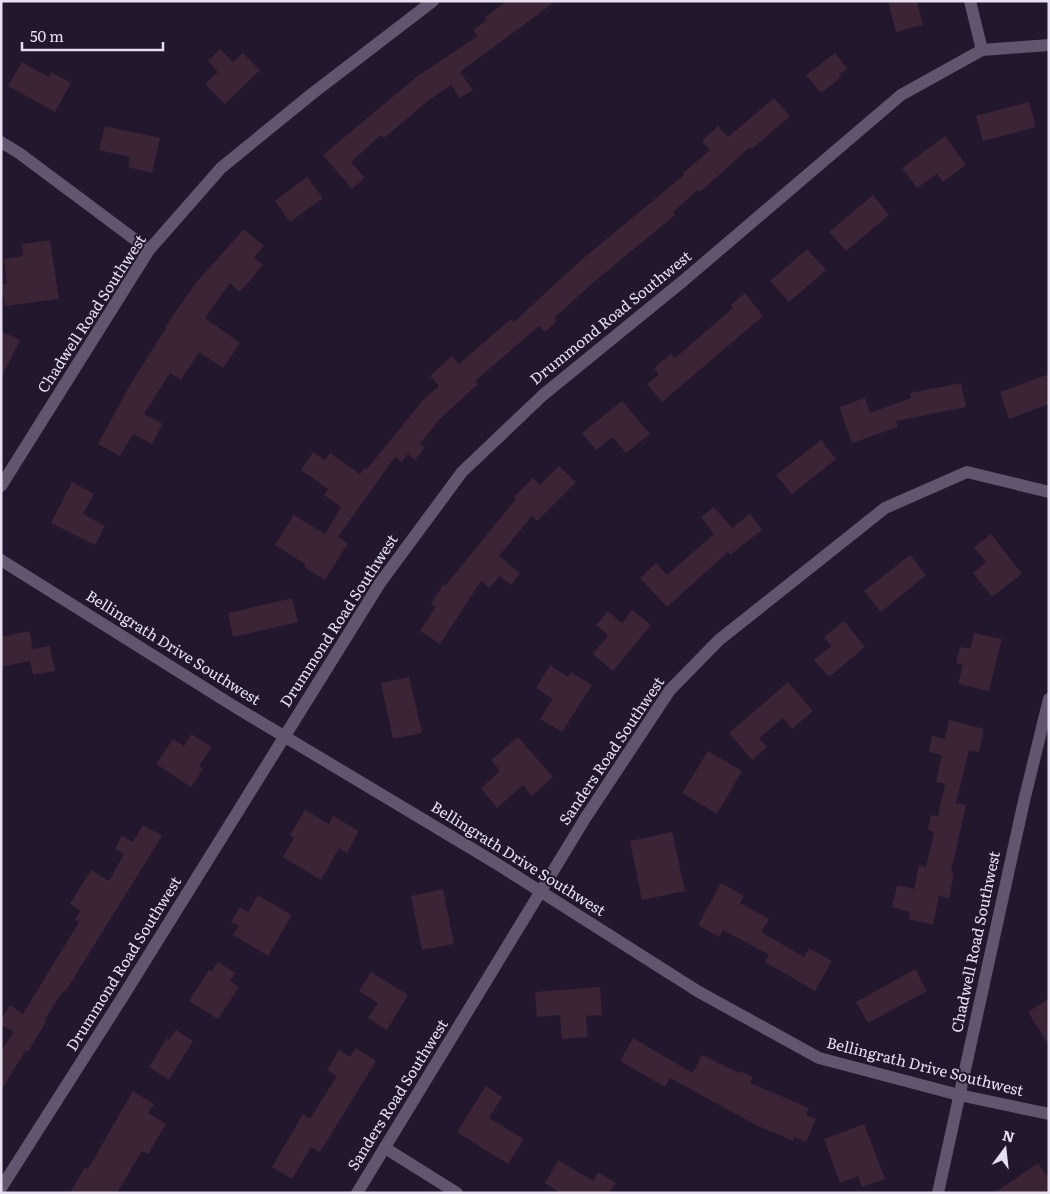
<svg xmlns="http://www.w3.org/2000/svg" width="1050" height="1194" font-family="Literata,serif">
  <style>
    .building { fill: #3a2435 }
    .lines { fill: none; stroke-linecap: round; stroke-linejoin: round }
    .minor { stroke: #62556e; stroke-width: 12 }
    .labels { text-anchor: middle; stroke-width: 4; stroke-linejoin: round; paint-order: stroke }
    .street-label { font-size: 15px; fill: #e8e0f0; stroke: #22172c }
  </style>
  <rect width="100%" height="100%" fill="#22172c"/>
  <g class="building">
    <polygon points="507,1 556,1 460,72 473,90 460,98 451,85 428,101 384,138 381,135 351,162 365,178 352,189 323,155 419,75 478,36 473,30 487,20 485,17"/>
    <polygon points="888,1 917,1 923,25 896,32"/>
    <polygon points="220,49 233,62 243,53 260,70 225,104 205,84 218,72 208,61"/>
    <polygon points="835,53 847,68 839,75 841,77 821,93 806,75"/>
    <polygon points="22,62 49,77 51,72 71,83 55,112 8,86"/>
    <polygon points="774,98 790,116 752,149 750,147 700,192 698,190 673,212 675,215 595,281 554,318 557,321 545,332 539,326 475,381 478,384 440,419 420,444 425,447 415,460 408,454 402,462 395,457 338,537 348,543 325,580 304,567 305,564 275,545 294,515 325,534 341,507 324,495 328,489 301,470 313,452 325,460 330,453 360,474 364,468 367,469 423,400 439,386 430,376 452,356 459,364 511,319 514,322 580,261 684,175 683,173 710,150 702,141 718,126 728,137"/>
    <polygon points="1029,102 1036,127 983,141 976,116"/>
    <polygon points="105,126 160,138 152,173 128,167 130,157 99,150"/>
    <polygon points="945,136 966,165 943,182 937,174 917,188 902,168"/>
    <polygon points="307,177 323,198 290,222 275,201"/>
    <polygon points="873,195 889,215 846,251 829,232"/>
    <polygon points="244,229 264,246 254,257 263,265 240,292 230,283 205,318 240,343 223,368 199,352 181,380 170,373 144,414 163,424 152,444 133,434 120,456 98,444 130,385 166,328 165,327 195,284"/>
    <polygon points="50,240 59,299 5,306 2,285 7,284 4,259 23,256 22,244"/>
    <polygon points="807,249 826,270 789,302 770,281"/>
    <polygon points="745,293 763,316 662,402 647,384 659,374 654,368 671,354 675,358 733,308 731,305"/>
    <polygon points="1,331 20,340 1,378"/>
    <polygon points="1049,374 1049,404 1009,419 1000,392"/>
    <polygon points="961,383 966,407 896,421 898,427 852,443 839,407 865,398 870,413 911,398 910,393"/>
    <polygon points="622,401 650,434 626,453 613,437 596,450 582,433"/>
    <polygon points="821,440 836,459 792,494 776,475"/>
    <polygon points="559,466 576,482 537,521 532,516 499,556 520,573 511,585 500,576 489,588 481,581 440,644 420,631 436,607 431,604 443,585 445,586 516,499 514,497 533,478 540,485"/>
    <polygon points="72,482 94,494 83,514 105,526 95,545 51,523"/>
    <polygon points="714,507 732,528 750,514 762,530 730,555 728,552 667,607 640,578 656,563 667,575 714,534 701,517"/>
    <polygon points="991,534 1022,574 992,597 973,573 986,562 974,547"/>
    <polygon points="910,555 926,575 881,612 864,591"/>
    <polygon points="292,598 298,622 233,637 228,613"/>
    <polygon points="632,610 651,625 613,671 593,654 608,635 596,625 608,611 622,623"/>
    <polygon points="844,621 865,647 829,677 814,660 831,646 824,637"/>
    <polygon points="29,631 33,649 50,646 55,671 33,675 30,661 1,667 1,637"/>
    <polygon points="974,633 1002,639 989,691 958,684 963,665 956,663 960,647 970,649"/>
    <polygon points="550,665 568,677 571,672 592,685 562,732 540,719 553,699 536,688"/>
    <polygon points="409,677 422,733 393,739 381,683"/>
    <polygon points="788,682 813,711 792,729 783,718 759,738 767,747 752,760 729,733"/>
    <polygon points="949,720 984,729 979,752 969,750 956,803 966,805 951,872 954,873 949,898 939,896 933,925 908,919 910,912 892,907 897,885 914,889 919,865 926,867 934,832 928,830 931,815 938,816 945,784 936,782 942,755 929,752 932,736 945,739"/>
    <polygon points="191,734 212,747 199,766 203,769 191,787 156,764 173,739 184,746"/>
    <polygon points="518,737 553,777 532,796 523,785 497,808 481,788 500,771 491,760"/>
    <polygon points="708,751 742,771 717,814 682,793"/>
    <polygon points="305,810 329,824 333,816 359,831 347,853 339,848 321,880 283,857 294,838 290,835"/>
    <polygon points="143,825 162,836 65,992 63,991 45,1019 47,1020 28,1052 26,1050 1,1090 1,1051 14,1032 1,1025 1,1019 10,1005 23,1014 79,922 75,920 80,911 70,904 91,870 109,881 124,854 115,849 122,836 133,842"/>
    <polygon points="672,832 685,891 642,900 630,841"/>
    <polygon points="721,883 744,896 740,903 769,919 761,932 804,957 809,948 832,961 815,991 765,962 769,955 723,930 719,937 698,925"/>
    <polygon points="443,889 454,944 422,950 411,896"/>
    <polygon points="258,895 292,915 268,956 233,935 239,926 231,922 240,907 248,912"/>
    <polygon points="218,962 235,973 230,981 239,987 218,1019 189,1001 209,970 212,971"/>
    <polygon points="915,969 927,991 868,1023 856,1002"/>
    <polygon points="371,972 408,995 387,1030 368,1018 378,1003 359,991"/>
    <polygon points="600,987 602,1015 586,1016 588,1037 562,1039 560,1015 537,1017 535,992"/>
    <polygon points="1049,999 1049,1045 1028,1012"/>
    <polygon points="176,1030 193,1041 169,1080 149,1067 167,1038 169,1040"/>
    <polygon points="633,1038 693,1073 702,1055 739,1073 740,1071 753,1077 750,1083 809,1108 806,1115 816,1119 806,1142 794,1137 793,1141 756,1125 670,1078 665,1087 620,1061"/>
    <polygon points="356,1048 376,1061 320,1152 311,1147 292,1179 272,1167 303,1114 310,1119 337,1076 327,1070 339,1050 350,1057"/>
    <polygon points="486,1086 502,1097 489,1118 524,1139 508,1164 457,1132"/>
    <polygon points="133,1091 154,1104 148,1113 166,1124 148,1154 142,1151 117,1193 70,1193 85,1167 88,1169"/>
    <polygon points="864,1124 885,1179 862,1187 858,1176 840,1183 824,1139"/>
    <polygon points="558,1160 593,1181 598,1172 616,1183 610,1191 613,1193 560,1193 545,1183"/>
    <polygon points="1038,1163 1049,1179 1049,1193 994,1193"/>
  </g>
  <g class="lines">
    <g class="minor">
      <polyline points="970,1 982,50"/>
      <polyline points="1,142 19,153 149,250"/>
      <polyline points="1,486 149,250 221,168 313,93 433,1"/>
      <polyline points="1,560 232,705 494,862 699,992 819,1058 959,1095 1049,1114"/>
      <polyline points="385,1148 457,1193"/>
      <polyline points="1,1188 122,998 380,583 462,472 543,395 683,281 901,95 982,50 1049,45"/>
      <polyline points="357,1193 586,817 670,690 719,640 885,508 967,472 1049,492"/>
      <polyline points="938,1193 1024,801 1049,699"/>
    </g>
  </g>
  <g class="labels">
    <g class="street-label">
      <text transform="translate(92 314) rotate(-57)" y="5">Chadwell Road Southwest</text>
      <text transform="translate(611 318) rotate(-39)" y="5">Drummond Road Southwest</text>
      <text transform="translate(339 621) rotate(-57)" y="5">Drummond Road Southwest</text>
      <text transform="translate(173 648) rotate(32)" y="5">Bellingrath Drive Southwest</text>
      <text transform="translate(612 751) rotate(-56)" y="5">Sanders Road Southwest</text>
      <text transform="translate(518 859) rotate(32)" y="5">Bellingrath Drive Southwest</text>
      <text transform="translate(976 942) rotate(-78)" y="5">Chadwell Road Southwest</text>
      <text transform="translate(124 964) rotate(-58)" y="5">Drummond Road Southwest</text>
      <text transform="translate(925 1067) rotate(14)" y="5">Bellingrath Drive Southwest</text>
      <text transform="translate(398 1095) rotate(-58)" y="5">Sanders Road Southwest</text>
    </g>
  </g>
  <rect width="1050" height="1194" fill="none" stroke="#e8e0f0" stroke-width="5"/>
  <g transform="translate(1005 1149) rotate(15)" stroke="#22172c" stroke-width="4" paint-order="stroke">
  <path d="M0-4L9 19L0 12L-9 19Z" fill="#e8e0f0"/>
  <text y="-8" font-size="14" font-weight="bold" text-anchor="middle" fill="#e8e0f0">N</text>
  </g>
  <path d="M22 42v8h141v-8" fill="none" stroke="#e8e0f0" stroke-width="2.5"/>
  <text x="30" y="42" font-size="15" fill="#e8e0f0" stroke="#22172c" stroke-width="4" paint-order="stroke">50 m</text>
</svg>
